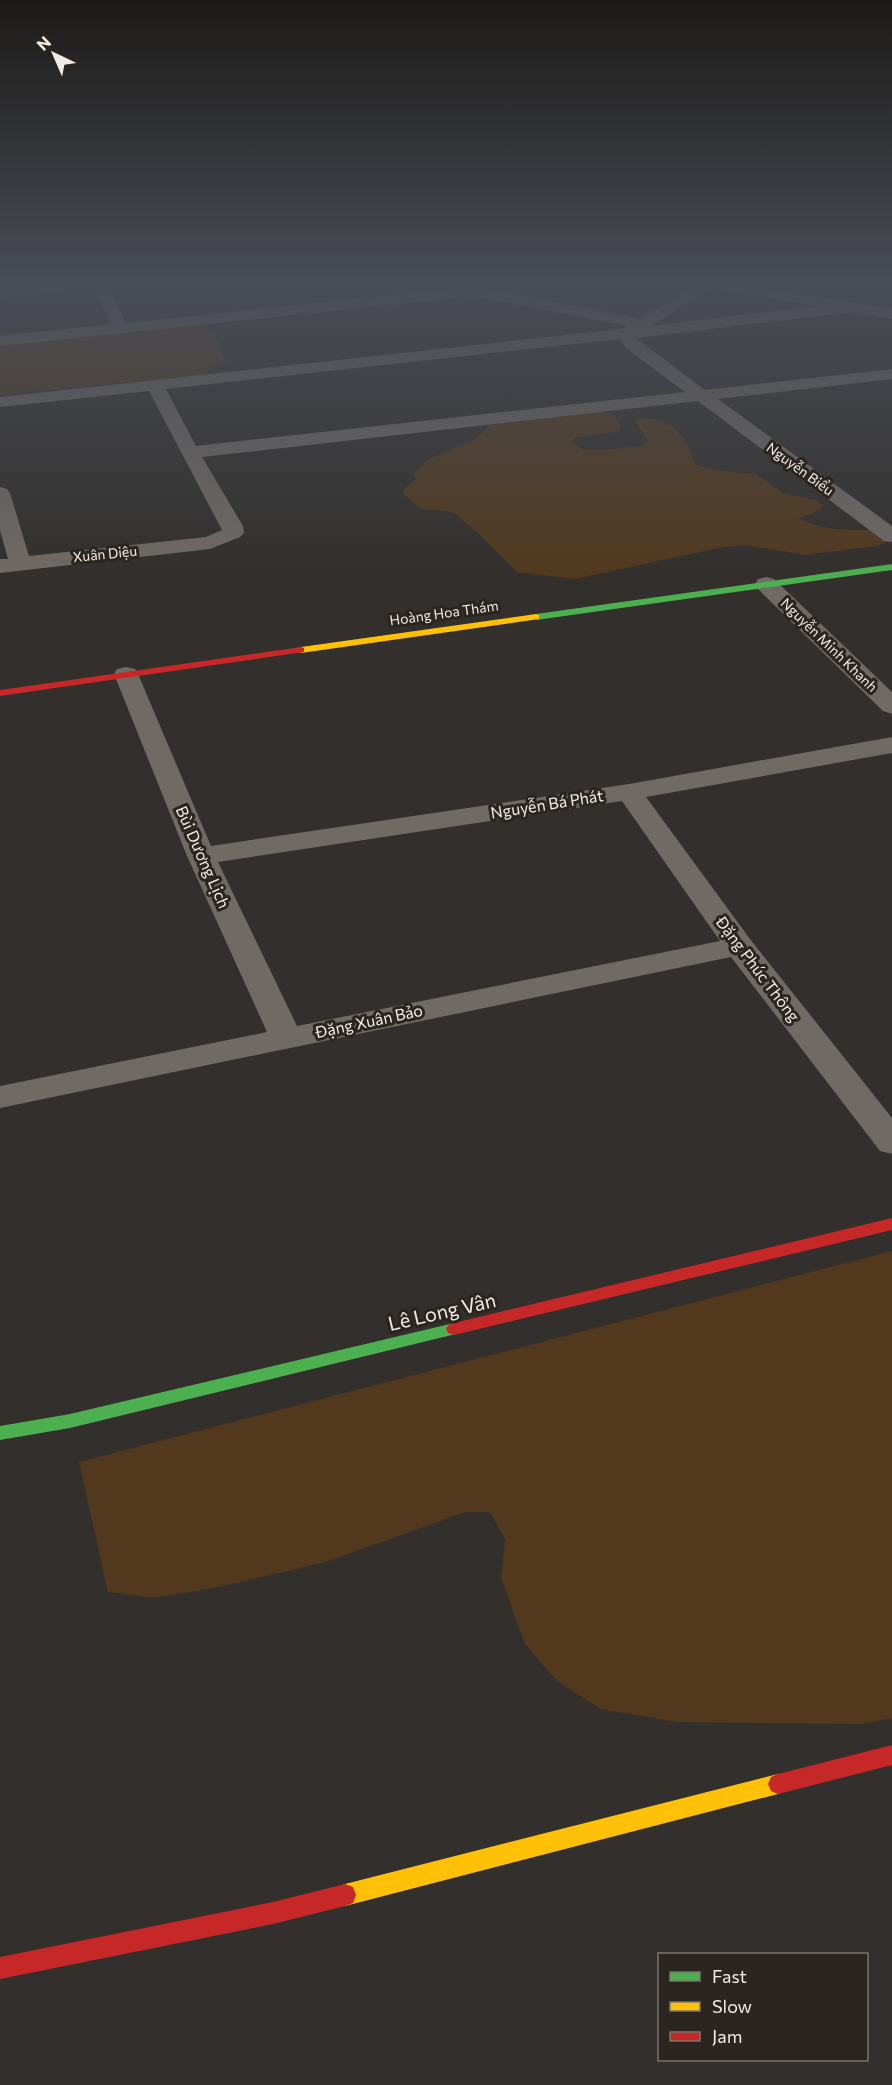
<svg xmlns="http://www.w3.org/2000/svg" width="892" height="2085" font-family="Commissioner,sans-serif">
  <style>
    .green { fill: #52391e }
    .lines { fill: none; stroke-linecap: round; stroke-linejoin: round }
    .street { fill: #706a65; fill-rule: evenodd }
    .fast { fill: #4caf50; fill-rule: evenodd }
    .slow { fill: #ffc107; fill-rule: evenodd }
    .jam { fill: #c62828; fill-rule: evenodd }
    .labels { text-anchor: middle; stroke-width: 6; stroke-linejoin: round; paint-order: stroke }
    .far-street-label { font-size: 14px; fill: #f0ebe7; stroke: #2b251f }
    .street-label { font-size: 16px; fill: #f0ebe7; stroke: #2b251f }
    .near-street-label { font-size: 20px; fill: #f0ebe7; stroke: #2b251f }
  </style>
  <rect width="100%" height="100%" fill="#322f2c"/>
  <g class="green">
    <path d="M190,324C219,326 215,337 225,361L201,375L0,395V334L43,330L57,339Z"/>
    <path d="M600,412L614,415L620,426L619,431L575,438L572,442L584,450H604L640,446L648,441L635,420C663,411 691,437 694,464L714,470L756,474L783,493L816,500L824,506L812,514L799,518C825,534 862,529 892,530V540L876,546L805,555L745,545L723,547L575,579L517,572L478,533L454,513L441,510H426L417,506L403,493L404,488L416,480L414,474L427,460L476,439L490,425Z"/>
    <polygon points="892,1251 892,1718 862,1724 677,1722 601,1709 558,1682 525,1644 501,1578 505,1539 490,1512 465,1512 326,1562 214,1588 153,1598 108,1592 79,1462"/>
  </g>
  <g class="lines">
    <g class="street">
      <polygon points="18,286 71,286 63,291 0,297 0,287"/>
      <path d="M92,286H108L126,323L446,289L445,286H474L639,319L696,286H715L650,326L817,306L725,291L720,289L717,286H751L892,309V319L851,312L636,338L705,390L892,369V379L718,399L892,526V542L884,541L698,401L202,457L243,526L244,533L240,537L210,549L0,573V559H8L0,530V487L7,489L10,493L29,556L206,537L222,530L149,391L0,407V397L621,329L627,326L473,296L0,346V336L111,324ZM620,339L626,348L685,392L196,446L166,389Z"/>
      <polygon points="766,577 774,579 892,692 892,714 883,711 758,589 755,584 758,579"/>
      <path d="M126,667L135,669L138,674L211,846L629,784L892,737V753L646,797L750,939L892,1118V1154L880,1151L731,957L0,1108V1086L267,1032L187,856L114,674L117,669ZM622,801L720,941L297,1026L218,862Z"/>
    </g>
    <g class="fast">
      <polygon points="892,564 892,570 536,620 531,617 536,614"/>
      <polygon points="454,1323 460,1325 462,1329 460,1333 70,1428 0,1440 0,1426 70,1414"/>
    </g>
    <g class="slow">
      <polygon points="536,614 539,615 539,619 301,653 296,650 301,647"/>
      <polygon points="778,1774 785,1777 788,1784 785,1791 778,1794 345,1906 337,1903 334,1895 337,1887 345,1884"/>
    </g>
    <g class="jam">
      <polygon points="301,647 304,648 304,652 0,696 0,690"/>
      <polygon points="892,1218 892,1230 454,1335 448,1333 446,1329 448,1325 454,1323"/>
      <polygon points="892,1745 892,1765 778,1794 771,1791 768,1784 771,1777 778,1774"/>
      <polygon points="345,1884 353,1887 356,1895 353,1903 345,1906 273,1924 0,1979 0,1957 273,1902"/>
    </g>
  </g>
  <linearGradient id="sky" x2="0" y2="1"><stop stop-color="#1c1a18"/><stop offset="0.49" stop-color="#494d56"/><stop offset="1" stop-color="#494d56" stop-opacity="0"/></linearGradient>
  <rect width="892" height="578" fill="url(#sky)"/>
  <g class="labels">
    <g class="far-street-label">
      <text transform="translate(800 469) rotate(36)" y="5">Nguyễn Biểu</text>
      <text transform="translate(105 554) rotate(-6)" y="5">Xuân Diệu</text>
      <text transform="translate(444 613) rotate(-8)" y="5">Hoàng Hoa Thám</text>
      <text transform="translate(829 645) rotate(44)" y="5">Nguyễn Minh Khanh</text>
    </g>
    <g class="street-label">
      <text transform="translate(547 804) rotate(-9)" y="6">Nguyễn Bá Phát</text>
      <text transform="translate(203 857) rotate(66)" y="6">Bùi Dương Lịch</text>
      <text transform="translate(758 969) rotate(53)" y="6">Đặng Phúc Thông</text>
      <text transform="translate(369 1021) rotate(-12)" y="6">Đặng Xuân Bảo</text>
    </g>
    <g class="near-street-label">
      <text transform="translate(442 1312) rotate(-13)" y="7">Lê Long Vân</text>
    </g>
  </g>
  <rect x="658" y="1953" width="210" height="108" fill="#2b251f" stroke="#7a746f" stroke-width="1.5"/>
  <rect x="670" y="1972" width="30" height="9" fill="#4caf50" stroke="#7a746f" stroke-width="1.5"/>
  <text x="712" y="1983" font-size="18" fill="#f0ebe7">Fast</text>
  <rect x="670" y="2002" width="30" height="9" fill="#ffc107" stroke="#7a746f" stroke-width="1.5"/>
  <text x="712" y="2013" font-size="18" fill="#f0ebe7">Slow</text>
  <rect x="670" y="2032" width="30" height="9" fill="#c62828" stroke="#7a746f" stroke-width="1.5"/>
  <text x="712" y="2043" font-size="18" fill="#f0ebe7">Jam</text>
  <g transform="translate(54 54) rotate(316)" stroke="#2b251f" stroke-width="4.5" paint-order="stroke">
  <path d="M0-4.5L10 22L0 15L-10 22Z" fill="#f0ebe7"/>
  <text y="-9" font-size="16" font-weight="bold" text-anchor="middle" fill="#f0ebe7">N</text>
  </g>
</svg>
